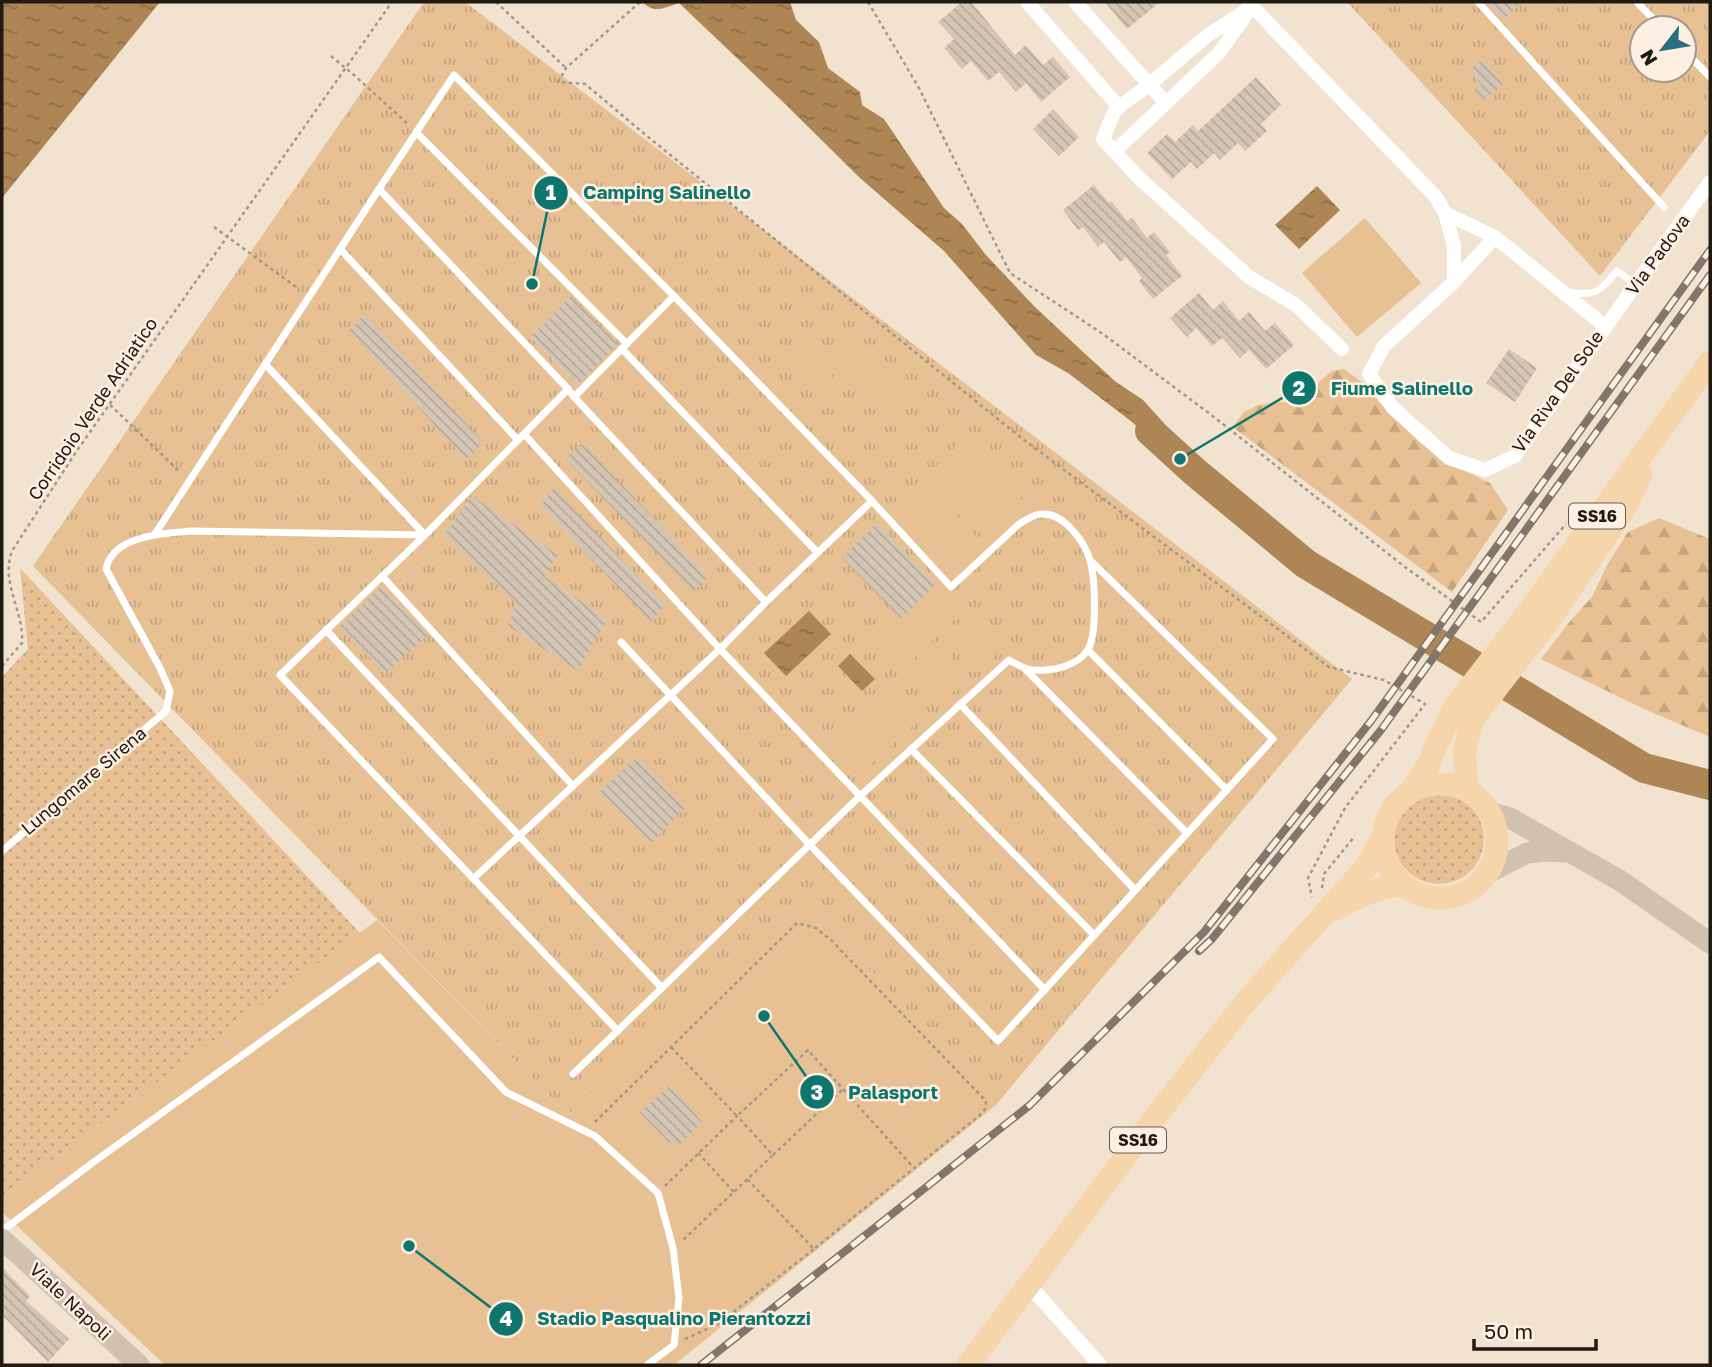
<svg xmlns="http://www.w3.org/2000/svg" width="1712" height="1367" font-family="'Golos Text',sans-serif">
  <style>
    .grass { fill: url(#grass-dots) }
    .forest { fill: url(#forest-firs) }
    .park { fill: url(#park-tufts); fill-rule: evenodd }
    .pitch { fill: #e7c193 }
    .water { fill: url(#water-ripples) }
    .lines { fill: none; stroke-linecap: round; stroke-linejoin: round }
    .river { stroke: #ae8554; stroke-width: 30 }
    .building { fill: url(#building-back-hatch) }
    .path { stroke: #a4988a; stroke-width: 2.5; stroke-dasharray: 3.5 3.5; stroke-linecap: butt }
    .lane { stroke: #fff; stroke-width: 7 }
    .street { stroke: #fff; stroke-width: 14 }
    .secondary { stroke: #d1c2af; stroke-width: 21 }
    .primary { stroke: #f7d5aa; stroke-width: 23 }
    .rail-casing { stroke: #81766b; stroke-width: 8 }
    .rail { stroke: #fdf0e2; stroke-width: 5; stroke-dasharray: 16; stroke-linecap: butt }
    .labels { text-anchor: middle; stroke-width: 5; stroke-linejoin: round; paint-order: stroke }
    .shield { fill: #fdf0e2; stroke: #625a52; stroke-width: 2 }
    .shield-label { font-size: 16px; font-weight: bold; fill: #201a14 }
    .street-label { font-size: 18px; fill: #201a14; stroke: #fdf0e2 }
    .leader { fill: none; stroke: #0f766e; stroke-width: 2.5 }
    .callout-dot { fill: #0f766e; stroke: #fdf0e2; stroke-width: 2.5 }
    .mark-label { font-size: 21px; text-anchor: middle; font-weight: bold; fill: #fff }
    .callout-label { font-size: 19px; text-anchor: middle; font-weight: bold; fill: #0f766e; stroke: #fdf0e2; stroke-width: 5; stroke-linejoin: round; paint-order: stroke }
  </style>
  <defs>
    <pattern id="grass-dots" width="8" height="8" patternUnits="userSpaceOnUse" patternTransform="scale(1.75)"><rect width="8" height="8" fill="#e7c193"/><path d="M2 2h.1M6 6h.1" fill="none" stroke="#c6a57e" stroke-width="1.8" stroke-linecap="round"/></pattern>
    <pattern id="forest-firs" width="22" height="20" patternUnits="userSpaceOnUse" patternTransform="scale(1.75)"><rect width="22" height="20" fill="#e7c193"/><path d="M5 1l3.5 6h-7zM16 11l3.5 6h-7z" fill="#c6a57e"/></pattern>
    <pattern id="park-tufts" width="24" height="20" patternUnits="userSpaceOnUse" patternTransform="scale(1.75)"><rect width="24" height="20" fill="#e7c193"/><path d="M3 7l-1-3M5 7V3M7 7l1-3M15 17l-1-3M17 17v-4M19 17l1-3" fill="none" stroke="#c6a57e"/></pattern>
    <pattern id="water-ripples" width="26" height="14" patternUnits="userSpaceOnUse" patternTransform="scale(1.75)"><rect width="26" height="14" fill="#ae8554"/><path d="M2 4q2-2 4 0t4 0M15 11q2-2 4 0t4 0" fill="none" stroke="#8d6c44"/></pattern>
    <pattern id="building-back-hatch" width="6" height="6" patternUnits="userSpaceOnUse" patternTransform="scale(1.75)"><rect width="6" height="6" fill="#d4c5b4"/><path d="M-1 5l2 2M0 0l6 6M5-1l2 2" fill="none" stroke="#b6a99a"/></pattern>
  </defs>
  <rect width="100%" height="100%" fill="#f2e2d0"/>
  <g class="grass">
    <polygon points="20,568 360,933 2,1197 2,677 28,649"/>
    <circle cx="1439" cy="839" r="45"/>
  </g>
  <g class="forest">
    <polygon points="1344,369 1362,382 1380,403 1420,443 1446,462 1490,483 1508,510 1452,592 1234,428 1236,422 1244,412 1258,405 1291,401 1304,394 1332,371"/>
    <polygon points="1659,518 1710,539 1710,737 1644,709 1541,659 1571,620 1592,597 1607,565 1628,532"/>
  </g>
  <g class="park">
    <polygon points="424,2 465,2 1352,679 996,1105 803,898 568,1115 33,566"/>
    <path d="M1347,2H1710V131L1600,276ZM1642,28H1684V70H1642Z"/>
  </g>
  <g class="pitch">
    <polygon points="1365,218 1421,283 1357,337 1302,273"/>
    <polygon points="854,334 923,392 899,413 830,359 834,340"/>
    <polygon points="801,345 844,390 827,407 783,363"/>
    <polygon points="964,439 1031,509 996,542 930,472"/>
    <polygon points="926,483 988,549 953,581 892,515"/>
    <polygon points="930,593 955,619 904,668 878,640"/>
    <polygon points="964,619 997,654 976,673 944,637"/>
    <polygon points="937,641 969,677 949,696 951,698 940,708 912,679 923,669 928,673 917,660"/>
    <polygon points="891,686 921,718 864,771 834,739"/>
    <polygon points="803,898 996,1105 674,1365 165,1365 2,1212 2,1197 377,920 568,1115"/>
  </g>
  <g class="water">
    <polygon points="2,2 160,2 2,198"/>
    <path d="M642,2H790L796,20L819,42L828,68L860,92L862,105L884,119L944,208L962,224L986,255L1034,306L1082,351L1116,382L1143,400L1163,422L1183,452L1177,465L1132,422L1068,373L1036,355L944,251L860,178L782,101L679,3C663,8 656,14 642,2Z"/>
    <polygon points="1317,186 1340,210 1299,249 1275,225"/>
    <polygon points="809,611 831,634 786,676 764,653"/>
    <polygon points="850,654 875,679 862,691 838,666"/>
  </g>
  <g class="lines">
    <polyline class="river" points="1150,431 1195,472 1306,564 1644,768 1710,785"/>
  </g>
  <g class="building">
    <polygon points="962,2 971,2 1015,55 1026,45 1043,65 1053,57 1070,77 1041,102 1026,83 1016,92 999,72 988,81 971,61 962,69 944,48 954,39 938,22"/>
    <polygon points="1105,2 1160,2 1127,29"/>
    <polygon points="1486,2 1522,2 1504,20"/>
    <polygon points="1482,59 1503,85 1483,101 1474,90 1481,84 1470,70"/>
    <polygon points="1256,77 1281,105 1261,124 1267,131 1245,151 1238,143 1220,160 1214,153 1197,169 1191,162 1172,179 1147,153 1167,134 1175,142 1193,125 1198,131"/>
    <polygon points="1053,109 1079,137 1059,156 1033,129"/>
    <polygon points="1094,185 1109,203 1111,201 1127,221 1132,218 1147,238 1154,232 1170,252 1166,255 1182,276 1153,299 1139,281 1142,278 1126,257 1120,262 1104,242 1098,247 1083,227 1078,230 1063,210"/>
    <polygon points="1199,293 1213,310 1223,301 1239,321 1249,312 1265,331 1275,323 1294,345 1266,369 1249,350 1240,358 1222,338 1212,346 1196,328 1187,337 1170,318"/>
    <polygon points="571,296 618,344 578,385 530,337"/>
    <polygon points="365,314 483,442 466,460 349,330"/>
    <polygon points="1509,349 1537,368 1515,402 1486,383"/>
    <polygon points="583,444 709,576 694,591 565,459"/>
    <polygon points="554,488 665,605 651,622 540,505"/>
    <polygon points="472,496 558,555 544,576 607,619 578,671 508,626 516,603 445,534"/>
    <polygon points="877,523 936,584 901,619 842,558"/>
    <polygon points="381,586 428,635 385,674 340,626"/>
    <polygon points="637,757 685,808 651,843 599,792"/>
    <polygon points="670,1085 697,1114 696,1115 702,1122 677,1147 671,1142 669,1143 640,1113"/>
    <polygon points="2,1267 30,1296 26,1301 69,1339 48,1362 2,1315"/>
  </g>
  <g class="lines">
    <g class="path">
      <polyline points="496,2 566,68"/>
      <polyline points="640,2 566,68 558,82 585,84 653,141 1024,440 1329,667 1384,680 1425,704 1345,808 1308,878 1312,897"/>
      <polyline points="868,2 919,88 1010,273 1103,334 1214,417 1405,567 1481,622 1566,524"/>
      <polyline points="331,56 354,75 409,125"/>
      <polyline points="214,227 299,289"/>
      <polyline points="105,400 181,473"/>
      <path d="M2,666L22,643C24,610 0,583 12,551L76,452L392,2"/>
      <polyline points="1322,888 1324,874 1355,836"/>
      <polyline points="671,1047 737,1116 808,1050 913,1167"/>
      <polyline points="595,1122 797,923 816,928 832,941 986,1101 985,1109 980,1115 814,1249 747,1179"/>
      <polyline points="698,1153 734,1192"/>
      <polyline points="773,1155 842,1090"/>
      <polyline points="665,1186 737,1116 773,1155 683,1240"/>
      <polyline points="685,1339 718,1324 814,1249"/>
    </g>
    <g class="lane">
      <polyline points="1478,2 1664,207"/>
      <polyline points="1637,2 1662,28"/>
      <polyline points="1684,50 1710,77"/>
      <polyline points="416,132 627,344"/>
      <polyline points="379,189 454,75 674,296 574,397 568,389"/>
      <polyline points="340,249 518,440"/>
      <path d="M1566,292C1596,295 1597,295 1617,271L1635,284"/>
      <polyline points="622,349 817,552"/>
      <polyline points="265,364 425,535 280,675 618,1031"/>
      <polyline points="574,397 766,602 872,501"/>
      <polyline points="382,576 573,786"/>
      <polyline points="766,602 720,649 1045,990"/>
      <polyline points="326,630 662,988"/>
      <polyline points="621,642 810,845 998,1041 1273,739 1091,561"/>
      <polyline points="1088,650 1227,790"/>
      <polyline points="1026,670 1187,833"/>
      <polyline points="960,704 1135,890"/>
      <polyline points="911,749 1094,935"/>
      <path d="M2,851L166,711L170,691L160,668L106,569C112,536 163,533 190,531L425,535L568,389L379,189L155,534"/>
      <polyline points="473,879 720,649 524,434"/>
      <path d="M573,1074L860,796L1009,660C1028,671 1032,672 1055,669C1066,667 1080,661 1087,651C1098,636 1095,578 1090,560C1084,541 1064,513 1042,514C1033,514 1024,521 1018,525L951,587L872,501L674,296"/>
      <polyline points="2,1231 95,1161 379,957 506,1092 595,1136 658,1193 673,1248 679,1298 674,1345 647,1365"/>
    </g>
    <g class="street">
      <polyline points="1027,2 1119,107"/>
      <polyline points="1075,2 1166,103"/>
      <polyline points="1248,2 1436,197 1445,213 1454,246 1454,282 1384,346 1369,374 1393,408 1449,458 1485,470 1515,456 1636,284 1710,182"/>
      <polyline points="1252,7 1208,35 1150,84 1119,107 1114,112 1103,139 1139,178 1249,277 1296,305 1342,349"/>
      <polyline points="1114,152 1219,53 1248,12"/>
      <polyline points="1445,213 1495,237 1606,327"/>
      <polyline points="1454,282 1495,237"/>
      <polyline points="1029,1285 1100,1365"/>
    </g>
    <g class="secondary">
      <polyline points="1490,812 1510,818 1619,880 1710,943"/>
      <polyline points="1488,873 1527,853 1545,851 1566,852"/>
      <polyline points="2,1239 139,1365"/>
    </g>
    <g class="primary">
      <circle cx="1440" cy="841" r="57"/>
      <polyline points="1412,790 1429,764 1434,750 1454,708 1531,608 1710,362"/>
      <polyline points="1467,790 1464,751 1472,720 1550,619 1623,511 1641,475"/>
      <path d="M1336,909C1358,896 1380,886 1405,885"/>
      <polyline points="968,1365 1164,1106 1244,1004 1367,866 1383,837"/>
    </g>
    <g class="rail-casing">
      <g id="rail">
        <polyline points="1199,951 1212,939 1381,730 1710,275"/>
        <polyline points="701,1365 1030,1105 1204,932 1371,721 1710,250"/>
      </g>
    </g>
    <use href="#rail" class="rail"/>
  </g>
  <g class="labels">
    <g class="shield">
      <rect x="1569" y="503.5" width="56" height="25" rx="5"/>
      <rect x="1110" y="1127.5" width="56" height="25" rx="5"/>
    </g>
    <g class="shield-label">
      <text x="1597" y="522">SS16</text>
      <text x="1138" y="1146">SS16</text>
    </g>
    <g class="street-label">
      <text transform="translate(1658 255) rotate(-54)" y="6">Via Padova</text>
      <text transform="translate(1558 392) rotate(-55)" y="6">Via Riva Del Sole</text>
      <text transform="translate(93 409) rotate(-56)" y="6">Corridoio Verde Adriatico</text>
      <text transform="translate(84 781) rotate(-40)" y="6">Lungomare Sirena</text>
      <text transform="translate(70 1302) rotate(43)" y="6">Viale Napoli</text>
    </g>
  </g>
  <path class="leader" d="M532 284L551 193M1180 459L1299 388M764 1016L817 1092M409 1246L506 1319"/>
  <g class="callout-dot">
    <circle cx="532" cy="284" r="7"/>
    <circle cx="1180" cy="459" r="7"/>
    <circle cx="764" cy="1016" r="7"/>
    <circle cx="409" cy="1246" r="7"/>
    <circle cx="551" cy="193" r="18"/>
    <circle cx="1299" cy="388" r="18"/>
    <circle cx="817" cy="1092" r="18"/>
    <circle cx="506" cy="1319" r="18"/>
  </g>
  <g class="mark-label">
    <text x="551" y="200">1</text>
    <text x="1299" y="396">2</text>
    <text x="817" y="1100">3</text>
    <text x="506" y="1326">4</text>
  </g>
  <g class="callout-label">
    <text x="667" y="199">Camping Salinello</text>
    <text x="1402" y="395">Fiume Salinello</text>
    <text x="893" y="1099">Palasport</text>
    <text x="674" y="1325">Stadio Pasqualino Pierantozzi</text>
  </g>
  <rect width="1712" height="1367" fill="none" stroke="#201a14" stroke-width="7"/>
  <g transform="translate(1663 49) rotate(239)"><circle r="33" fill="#fdf0e2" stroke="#a59a90" stroke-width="2"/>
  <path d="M0-5L12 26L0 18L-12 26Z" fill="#2c6d81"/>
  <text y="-10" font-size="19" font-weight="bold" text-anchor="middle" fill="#201a14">N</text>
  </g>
  <path d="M1474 1339v10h122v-10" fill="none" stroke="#201a14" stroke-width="3.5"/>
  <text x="1484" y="1339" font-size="21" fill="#201a14" stroke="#fdf0e2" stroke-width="5" paint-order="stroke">50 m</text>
</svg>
